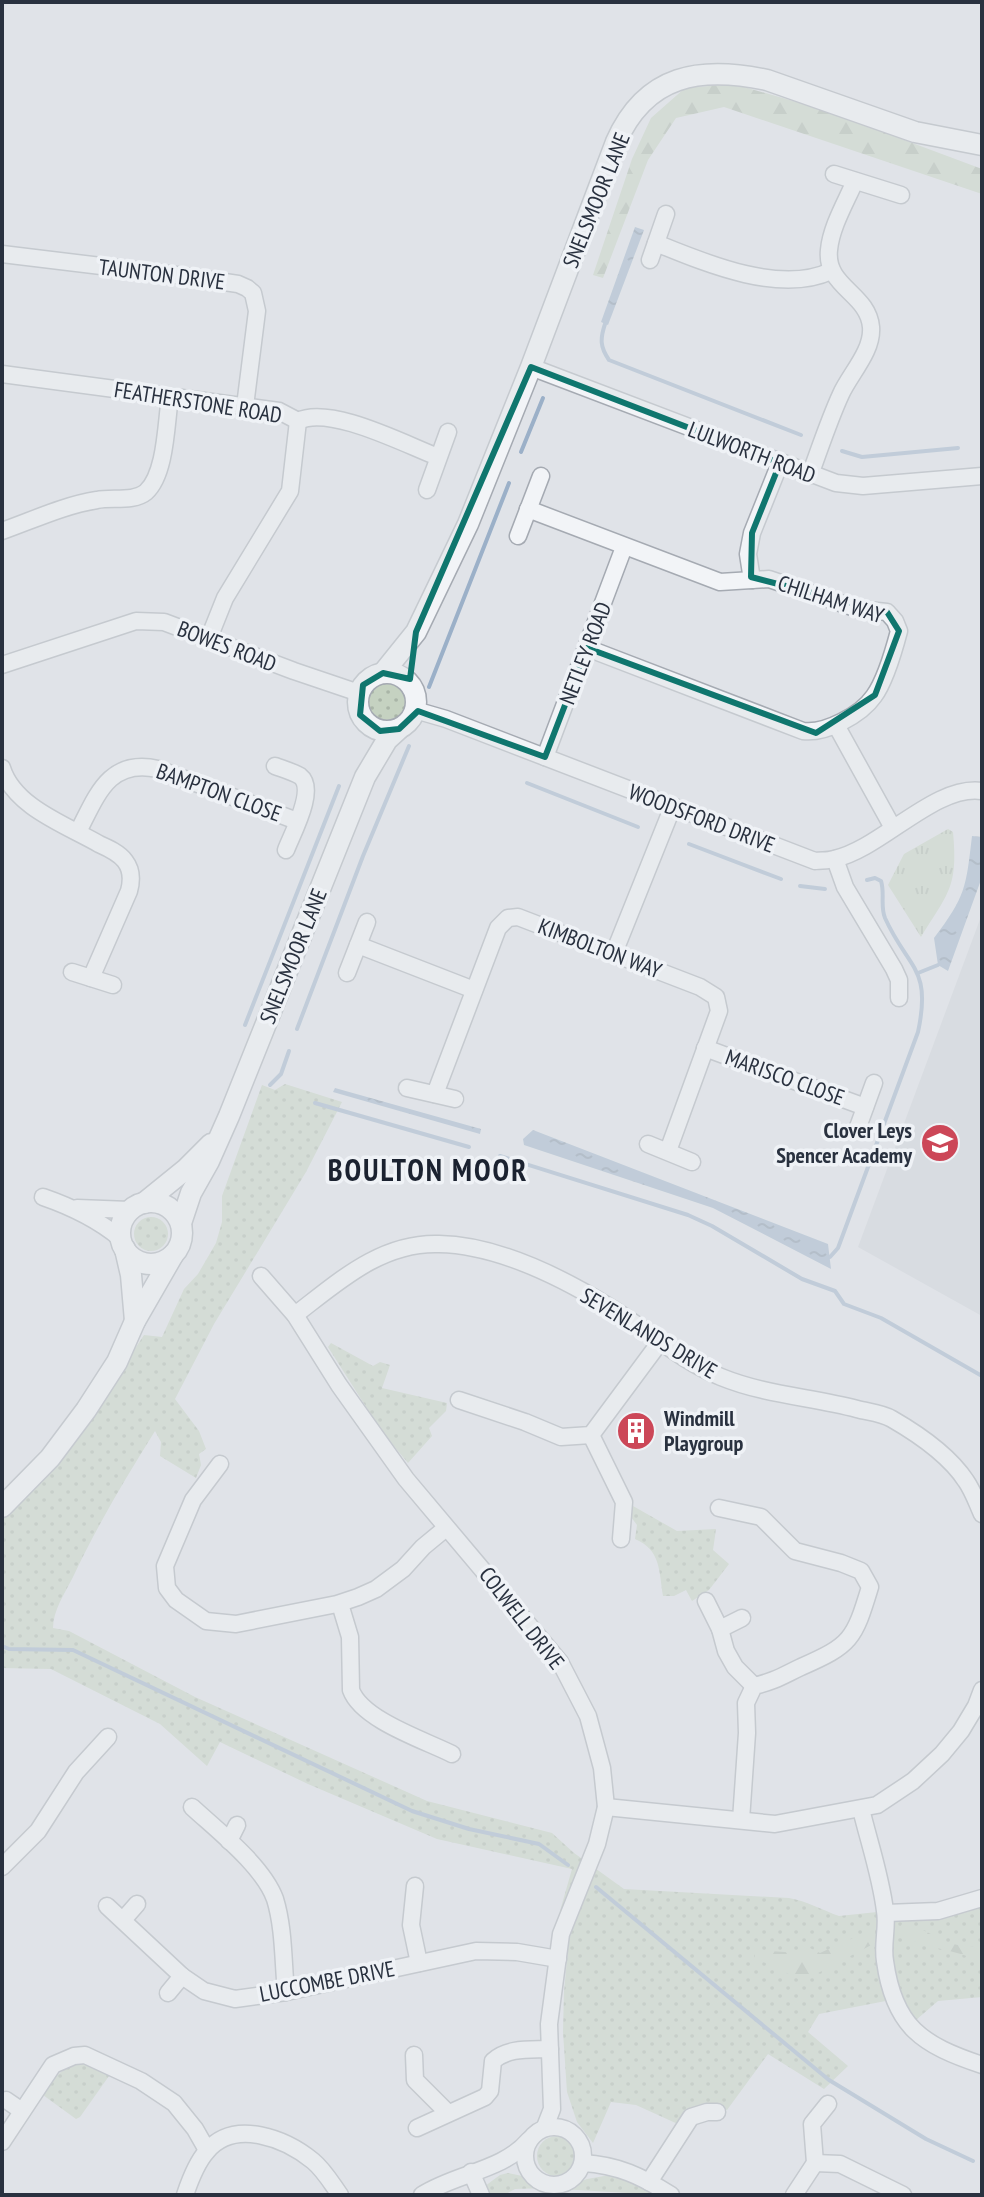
<svg xmlns="http://www.w3.org/2000/svg" width="984" height="2197" font-family="'PT Sans Narrow',sans-serif">
  <style>
    .built { fill: #ced2da }
    .grass { fill: url(#grass-dots) }
    .forest { fill: url(#forest-firs) }
    .park { fill: url(#park-tufts) }
    .water { fill: url(#water-ripples) }
    .lines { fill: none; stroke-linecap: round; stroke-linejoin: round }
    .stream { stroke: #9bb0c8; stroke-width: 4 }
    .minor-casing { stroke: #a5aab2; stroke-width: 19 }
    .tertiary-casing { stroke: #a5aab2; stroke-width: 23 }
    .minor { stroke: #f2f4f7; stroke-width: 16 }
    .tertiary { stroke: #f2f4f7; stroke-width: 20 }
    .marked { fill: none; stroke: #0f766e; stroke-width: 6; stroke-linejoin: round }
    .labels { text-anchor: middle; stroke-width: 7; stroke-linejoin: round; paint-order: stroke }
    .street-label { font-size: 22px; fill: #29313f; stroke: #eff2f6 }
    .poi-label { font-size: 22px; font-weight: bold; fill: #29313f; stroke: #eff2f6; text-anchor: end }
    .district-label { font-size: 30px; font-weight: bold; letter-spacing: 2px; fill: #1b2230; stroke: #eff2f6 }
  </style>
  <defs>
    <pattern id="grass-dots" width="8" height="8" patternUnits="userSpaceOnUse" patternTransform="scale(2)"><rect width="8" height="8" fill="#c5d2c1"/><path d="M2 2h.1M6 6h.1" fill="none" stroke="#a9b5a7" stroke-width="1.8" stroke-linecap="round"/></pattern>
    <pattern id="forest-firs" width="22" height="20" patternUnits="userSpaceOnUse" patternTransform="scale(2)"><rect width="22" height="20" fill="#c5d2c1"/><path d="M5 1l3.5 6h-7zM16 11l3.5 6h-7z" fill="#a9b5a7"/></pattern>
    <pattern id="park-tufts" width="24" height="20" patternUnits="userSpaceOnUse" patternTransform="scale(2)"><rect width="24" height="20" fill="#c5d2c1"/><path d="M3 7l-1-3M5 7V3M7 7l1-3M15 17l-1-3M17 17v-4M19 17l1-3" fill="none" stroke="#a9b5a7"/></pattern>
    <pattern id="water-ripples" width="26" height="14" patternUnits="userSpaceOnUse" patternTransform="scale(2)"><rect width="26" height="14" fill="#9bb0c8"/><path d="M2 4q2-2 4 0t4 0M15 11q2-2 4 0t4 0" fill="none" stroke="#7e90a4"/></pattern>
  </defs>
  <rect width="100%" height="100%" fill="#e0e3e8"/>
  <polygon class="built" points="982,914 982,1316 858,1247"/>
  <g class="grass">
    <circle cx="387" cy="702" r="19"/>
    <path d="M285,1084L342,1102L306,1172L214,1324L175,1399L199,1431L206,1449L199,1454L201,1465L196,1478L160,1456L161,1442L155,1431C125,1479 97,1526 73,1577C65,1593 53,1610 53,1628L69,1631L195,1697L427,1801L552,1833L574,1853L624,1889L789,1898C807,1901 822,1910 839,1916L982,1901V1997L938,2001L916,2020L901,1998L819,2014L808,2032L848,2066L824,2089L768,2054L727,2110L716,2108L680,2125L636,2105L611,2102L593,2143L577,2122L567,2092L563,2032L564,1991L569,1939L579,1909L560,1911L572,1869L437,1839L308,1784L220,1742L207,1766L160,1724L51,1669L2,1668V1521C56,1464 101,1401 144,1335L162,1337L184,1289L198,1274L216,1243L222,1222V1196L262,1085L275,1090Z"/>
    <circle cx="151" cy="1234" r="17"/>
    <polygon points="331,1343 373,1366 380,1362 390,1365 382,1388 447,1403 446,1411 429,1428 432,1436 408,1463 382,1432 328,1347"/>
    <path d="M633,1506L677,1531L716,1529L713,1550L729,1564L709,1590L692,1601L686,1590L674,1596H663C659,1571 661,1550 635,1539L637,1525L631,1517L629,1507Z"/>
    <path d="M82,2063L91,2064L109,2076L80,2117L76,2119L43,2095C53,2078 61,2067 82,2063Z"/>
    <circle cx="557" cy="2156" r="20"/>
    <polygon points="508,2173 527,2177 547,2188 515,2189 504,2195 484,2195 481,2189 500,2175"/>
    <polygon points="610,2175 628,2178 661,2195 561,2189 587,2179"/>
  </g>
  <g class="forest">
    <polygon points="734,84 824,110 982,169 982,194 724,107 676,118 648,160 603,278 593,275 632,159 651,118 685,88"/>
    <path d="M905,1923C938,1933 943,1949 982,1946V1964C960,1949 932,1950 908,1939L901,1925Z"/>
    <polygon points="875,1928 875,1943 803,1981 755,1958 755,1950 799,1953 810,1948 820,1953"/>
  </g>
  <path class="park" d="M948,829L953,832C958,887 949,892 921,937L888,885L904,854Z"/>
  <g class="water">
    <polygon points="635,227 644,230 608,325 601,322"/>
    <path d="M972,836L982,837V877L948,971L938,965L934,938C966,896 966,887 972,836Z"/>
    <polygon points="335,1088 481,1129 480,1134 333,1092"/>
    <polygon points="533,1130 828,1244 831,1269 713,1208 524,1145 523,1139"/>
  </g>
  <g class="lines">
    <g class="stream">
      <path d="M605,324C600,339 600,347 609,360L801,435"/>
      <polyline points="842,451 862,457 958,448"/>
      <polyline points="521,452 543,398"/>
      <polyline points="429,687 509,483"/>
      <polyline points="527,783 638,827"/>
      <polyline points="689,844 781,879"/>
      <polyline points="800,886 825,889"/>
      <polyline points="918,973 938,965"/>
      <polyline points="245,1025 339,786"/>
      <polyline points="297,1029 363,856 409,746"/>
      <polyline points="270,1085 281,1074 289,1051"/>
      <polyline points="315,1103 469,1147"/>
      <polyline points="500,1156 688,1215 712,1226 802,1279 835,1291 844,1304 881,1318 982,1376"/>
      <path d="M830,1257L838,1248L918,1032C932,967 908,969 885,918C880,906 885,893 881,881L875,878L867,880"/>
      <polyline points="2,1646 9,1649 73,1650 412,1811 469,1829 539,1844 568,1865"/>
      <polyline points="596,1887 829,2080 926,2139 973,2161"/>
    </g>
    <g class="minor-casing">
      <g id="minor">
        <polyline points="834,174 901,195"/>
        <path d="M656,243C705,263 780,295 831,271"/>
        <polyline points="2,254 184,276 238,284 247,288 253,293 257,311 245,406"/>
        <polyline points="650,260 666,214"/>
        <polyline points="531,367 836,483 863,486 982,476"/>
        <polyline points="2,374 279,411 298,421"/>
        <path d="M298,421C330,405 404,444 438,457"/>
        <path d="M810,475C820,448 829,420 841,394C850,374 873,351 871,327C868,293 825,287 829,250C831,227 846,202 855,181"/>
        <polyline points="427,490 448,432"/>
        <path d="M528,509L720,582L769,579L858,609L887,612L895,621L899,631C894,650 885,681 874,696C861,715 825,734 803,731L587,648"/>
        <path d="M2,531C33,520 65,505 97,500C112,497 134,502 146,492C166,474 166,423 170,397"/>
        <polyline points="518,536 541,476"/>
        <polyline points="752,580 748,554 752,533 780,463"/>
        <polyline points="209,638 225,598 290,491 298,421"/>
        <polyline points="2,665 136,621 164,622 294,671 359,693"/>
        <path d="M415,710L446,719L815,861C821,860 828,861 834,859C881,849 935,784 982,791"/>
        <polyline points="836,725 893,828"/>
        <polyline points="545,757 624,547"/>
        <path d="M275,766C283,769 293,772 300,776C317,789 292,834 286,850"/>
        <path d="M2,768C14,807 66,825 99,844C108,848 119,853 125,861C132,870 132,880 129,891L91,978"/>
        <path d="M78,832C97,795 109,758 158,769L297,821"/>
        <polyline points="835,859 845,887 894,969 899,980 899,998"/>
        <polyline points="358,945 474,990"/>
        <polyline points="614,953 673,806"/>
        <polyline points="72,972 113,985"/>
        <polyline points="347,973 367,922"/>
        <polyline points="705,1048 865,1107"/>
        <polyline points="407,1088 455,1099"/>
        <polyline points="435,1094 498,928 508,918 518,917 700,987 716,997 719,1011 668,1151"/>
        <polyline points="858,1127 874,1083"/>
        <polyline points="648,1144 692,1162"/>
        <path d="M43,1197C72,1207 97,1219 120,1238"/>
        <polyline points="77,1208 130,1210"/>
        <polyline points="261,1276 295,1315 339,1385 406,1479 560,1662 588,1716 602,1768 606,1807 597,1844 561,1934 549,2024 552,2109 545,2127"/>
        <path d="M295,1315C338,1282 381,1242 439,1244C497,1245 559,1276 608,1306C647,1329 679,1360 721,1377C765,1395 812,1397 857,1409C868,1412 882,1413 892,1419C918,1434 949,1455 966,1481C973,1491 977,1503 982,1514"/>
        <polyline points="459,1400 525,1422 561,1437 591,1435 660,1342"/>
        <polyline points="591,1435 624,1502 621,1539"/>
        <polyline points="220,1464 193,1500 165,1566 167,1588 176,1600 206,1621 236,1624 337,1604 358,1597 376,1589 403,1569 423,1547 446,1528"/>
        <path d="M719,1508L761,1517L795,1551L841,1563L861,1571L870,1587C854,1640 851,1645 801,1667C782,1676 775,1681 754,1686L746,1703L747,1733L741,1820"/>
        <polyline points="706,1601 720,1629 726,1651 735,1667 754,1686"/>
        <path d="M340,1604L350,1637L351,1690C362,1720 424,1740 452,1754"/>
        <polyline points="720,1629 742,1618"/>
        <path d="M192,1807C218,1831 263,1866 275,1899C284,1928 283,1962 286,1992"/>
        <polyline points="606,1807 775,1824 877,1805 913,1781 942,1754 961,1731 976,1706 982,1690"/>
        <path d="M861,1809C869,1842 881,1877 885,1911C888,1927 882,1944 885,1961C894,2027 922,2045 982,2065"/>
        <polyline points="229,1841 237,1825"/>
        <polyline points="2,1867 38,1831 76,1772 108,1737"/>
        <polyline points="415,1886 411,1925 419,1963"/>
        <polyline points="107,1906 182,1976 204,1991 235,1999 286,1992 476,1951 517,1952 558,1959"/>
        <polyline points="886,1913 938,1911 982,1898"/>
        <polyline points="123,1920 137,1904"/>
        <polyline points="168,1993 182,1976"/>
        <polyline points="414,2055 415,2080 448,2113"/>
        <polyline points="6,2100 22,2111"/>
        <circle cx="554" cy="2156" r="29"/>
        <path d="M417,2128L485,2097L490,2091L493,2061C508,2047 531,2050 550,2049"/>
        <polyline points="2,2142 53,2065 74,2056 85,2055 141,2081 174,2103 195,2129 207,2150"/>
        <path d="M583,2163C618,2165 641,2176 671,2195"/>
        <polyline points="815,2163 840,2164 903,2195"/>
        <polyline points="471,2172 481,2195"/>
        <polyline points="649,2182 691,2117 707,2112 717,2112"/>
        <path d="M185,2195C190,2180 197,2162 207,2151C235,2118 286,2139 313,2161C324,2170 332,2184 340,2195"/>
        <path d="M422,2195C456,2173 503,2171 529,2140"/>
        <polyline points="794,2195 815,2163 812,2124 828,2104"/>
      </g>
    </g>
    <g class="tertiary-casing">
      <g id="tertiary">
        <circle cx="387" cy="702" r="29"/>
        <path d="M383,673L416,632L468,524L531,367L616,142C646,74 700,66 767,80L915,132L982,145"/>
        <circle cx="151" cy="1233" r="31"/>
        <polyline points="144,1203 186,1169 211,1144"/>
        <polyline points="181,1223 191,1193 209,1161 229,1116 365,777 387,740 399,729"/>
        <polyline points="125,1249 131,1275 135,1321"/>
        <polyline points="2,1507 50,1458 86,1410 117,1362 135,1321 173,1255"/>
      </g>
    </g>
    <use href="#minor" class="minor"/>
    <use href="#tertiary" class="tertiary"/>
  </g>
  <path d="M0 0H984V2197H0ZM531,367L780,463L752,533L751,577L887,612L899,631L875,695L816,733L587,648L545,757L418,711L399,729L380,731L360,715L363,685L383,673L410,679L416,632Z" fill="#e0e3e8" fill-opacity=".55" fill-rule="evenodd"/>
  <path class="marked" d="M531,367L780,463L752,533L751,577L887,612L899,631L875,695L816,733L587,648L545,757L418,711L399,729L380,731L360,715L363,685L383,673L410,679L416,632Z"/>
  <defs>
    <g id="school-disc" transform="scale(2)"><circle r="9.5" fill="#cc4758" stroke="#eff2f6"/><path d="M0-5L7-2L0 1L-7-2ZM-4 1L0 2.5L4 1V4Q0 6-4 4Z" fill="#fff"/></g>
    <g id="building-disc" transform="scale(2)"><circle r="9.5" fill="#cc4758" stroke="#eff2f6"/><path d="M-4-6H4V6H1V3H-1V6H-4ZM-2.5-4.3h1.7v1.8h-1.7ZM.8-4.3h1.7v1.8H.8ZM-2.5-1h1.7V.8h-1.7ZM.8-1h1.7V.8H.8Z" fill="#fff"/></g>
  </defs>
  <g fill-rule="evenodd">
    <use href="#school-disc" x="940" y="1143"/>
    <use href="#building-disc" x="636" y="1431"/>
  </g>
  <g class="labels">
    <g class="street-label">
      <text transform="translate(596 200) rotate(-68)" y="8">SNELSMOOR LANE</text>
      <text transform="translate(162 274) rotate(7)" y="8">TAUNTON DRIVE</text>
      <text transform="translate(198 402) rotate(9)" y="8">FEATHERSTONE ROAD</text>
      <text transform="translate(752 452) rotate(21)" y="8">LULWORTH ROAD</text>
      <text transform="translate(831 599) rotate(18)" y="8">CHILHAM WAY</text>
      <text transform="translate(227 646) rotate(21)" y="8">BOWES ROAD</text>
      <text transform="translate(585 653) rotate(-69)" y="8">NETLEY ROAD</text>
      <text transform="translate(219 792) rotate(20)" y="8">BAMPTON CLOSE</text>
      <text transform="translate(702 818) rotate(21)" y="8">WOODSFORD DRIVE</text>
      <text transform="translate(600 948) rotate(21)" y="8">KIMBOLTON WAY</text>
      <text transform="translate(293 956) rotate(-68)" y="8">SNELSMOOR LANE</text>
      <text transform="translate(785 1077) rotate(20)" y="8">MARISCO CLOSE</text>
      <text transform="translate(649 1333) rotate(31)" y="8">SEVENLANDS DRIVE</text>
      <text transform="translate(522 1618) rotate(52)" y="8">COLWELL DRIVE</text>
      <text transform="translate(327 1981) rotate(-11)" y="8">LUCCOMBE DRIVE</text>
    </g>
    <g class="poi-label">
      <text x="912" y="1138">Clover Leys<tspan x="912" dy="25">Spencer Academy</tspan></text>
      <text x="664" y="1426" text-anchor="start">Windmill<tspan x="664" dy="25">Playgroup</tspan></text>
    </g>
    <g class="district-label">
      <text x="428" y="1181">BOULTON MOOR</text>
    </g>
  </g>
  <rect width="984" height="2197" fill="none" stroke="#29313f" stroke-width="8"/>
</svg>
